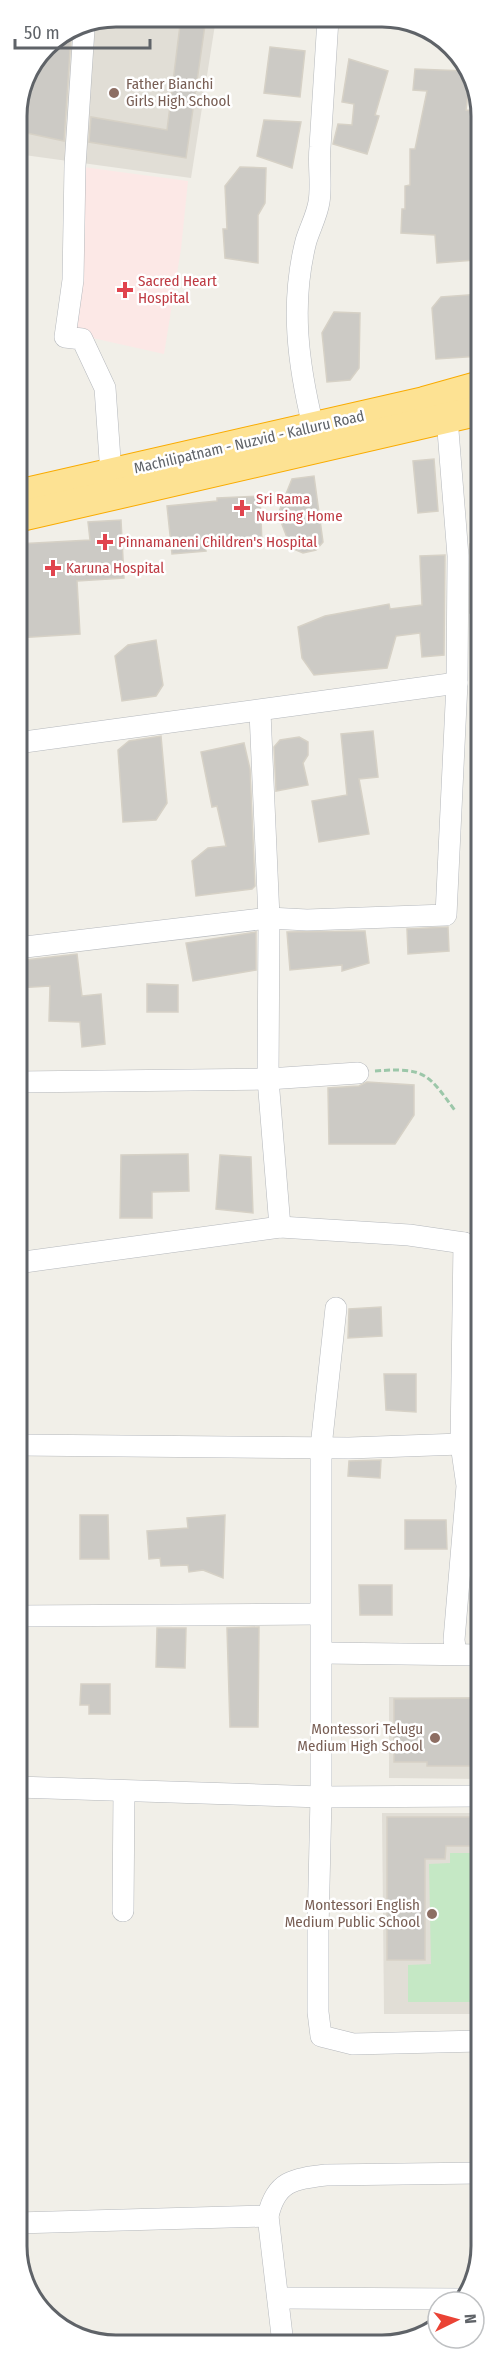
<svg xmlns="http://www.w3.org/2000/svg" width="498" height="2362" font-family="'Fira Sans Condensed',sans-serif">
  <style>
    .education { fill: #e1ded6 }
    .medical { fill: #fce8e6 }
    .green { fill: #c5e8c5 }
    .building { fill: #cccac5; stroke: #d6d1c6; stroke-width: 1.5 }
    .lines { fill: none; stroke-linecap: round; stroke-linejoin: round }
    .minor-casing { stroke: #b5b8bc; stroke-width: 22 }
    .highway-casing { stroke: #f9ab00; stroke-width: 32 }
    .path { stroke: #9cc7a9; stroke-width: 3; stroke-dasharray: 6 3; stroke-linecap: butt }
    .minor { stroke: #fff; stroke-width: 21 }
    .highway { stroke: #fde293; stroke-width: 30 }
    .education-dot { fill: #8d6e63; stroke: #fff; stroke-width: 2 }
    .health-dot { fill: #e0444e; stroke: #fff; stroke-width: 2 }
    .labels { text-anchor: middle; stroke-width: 5; stroke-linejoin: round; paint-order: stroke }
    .education-label { font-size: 15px; fill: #785e54; stroke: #fff; text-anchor: end }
    .health-label { font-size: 15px; fill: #be3a42; stroke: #fff; text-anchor: start }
    .street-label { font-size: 15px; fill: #5f6368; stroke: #fff }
    .rim { fill: none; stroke: #5f6368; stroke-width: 3 }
  </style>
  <rect width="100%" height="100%" fill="#f1efe8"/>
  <g class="education">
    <polygon points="116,17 216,18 191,178 17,154 17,110 46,45"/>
    <polygon points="389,1697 481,1697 481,1779 389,1778"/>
    <polygon points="382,1813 481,1813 481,2014 384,2014"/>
  </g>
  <polygon class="medical" points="75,166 188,181 181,249 164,354 70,333 85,232 67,229"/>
  <polygon class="green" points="450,1853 476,1853 478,2002 408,2002 408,1965 431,1964 429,1864 450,1863"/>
  <g class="building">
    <polygon points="181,17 206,18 186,158 89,142 91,117 167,130"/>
    <polygon points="71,35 64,141 17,131 19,104 46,45"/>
    <polygon points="270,47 305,51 300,97 264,93"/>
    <polygon points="349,59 388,71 375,115 379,116 367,154 333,144 338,124 352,125 354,104 342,102"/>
    <polygon points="415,69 466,71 470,79 466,110 481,112 481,209 471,209 475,260 437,263 435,235 401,233 402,209 405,209 405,186 410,185 410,149 415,149 427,91 413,90"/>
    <polygon points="264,120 301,122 292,168 257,156"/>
    <polygon points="240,167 266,168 265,203 258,215 258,263 225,258 223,229 227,229 225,186"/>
    <polygon points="481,294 481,356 436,359 432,308 441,297"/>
    <polygon points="334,312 360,313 359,368 350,380 327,382 322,333"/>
    <polygon points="434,459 438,511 418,513 413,461"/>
    <polygon points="314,476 323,542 316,550 303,553 291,548 278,514 292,479"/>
    <polygon points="260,496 262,543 205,545 206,551 172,554 167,506 217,501 217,498"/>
    <polygon points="121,520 124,578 77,581 80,634 17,638 17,544 90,540 88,522"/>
    <polygon points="481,543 481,613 470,613 470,544"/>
    <polygon points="445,555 444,655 422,657 420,633 396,636 387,668 314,675 302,658 298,627 325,616 389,604 390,609 422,605 420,556"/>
    <polygon points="156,640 163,685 156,696 122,701 115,656 128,645"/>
    <polygon points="373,731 378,777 359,779 369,834 319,842 312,801 347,795 341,734"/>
    <polygon points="161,736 167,803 156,820 123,822 118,750 129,741"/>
    <polygon points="299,737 308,742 308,755 303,763 308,785 276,791 274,747 280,740"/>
    <polygon points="244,743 250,769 255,886 252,889 196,896 192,861 208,848 226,846 217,806 212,807 201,752"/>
    <polygon points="448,927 449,951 408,954 407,929"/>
    <polygon points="365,931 369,963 342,971 342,965 290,970 287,932"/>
    <polygon points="256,932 256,970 193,981 186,943"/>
    <polygon points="77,954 82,996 101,994 105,1044 82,1047 80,1022 49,1021 50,986 17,988 17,961"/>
    <polygon points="147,984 178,985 178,1012 147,1012"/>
    <polygon points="367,1082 414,1085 414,1115 395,1144 329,1144 328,1088 359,1086"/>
    <polygon points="188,1154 189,1191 152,1192 152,1218 120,1218 121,1155"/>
    <polygon points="220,1155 251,1157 253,1213 216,1209"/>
    <polygon points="381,1307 382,1336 348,1338 349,1309"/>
    <polygon points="384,1374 416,1374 416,1412 386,1410"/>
    <polygon points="381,1460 380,1478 348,1476 349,1461"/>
    <polygon points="80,1515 108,1515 109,1559 80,1559"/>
    <polygon points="225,1515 223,1578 203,1570 189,1572 188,1565 161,1566 160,1558 149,1559 147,1531 188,1528 187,1518"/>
    <polygon points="405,1520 446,1520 447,1549 405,1549"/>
    <polygon points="359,1585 392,1585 392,1615 360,1615"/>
    <polygon points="259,1627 258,1727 230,1727 227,1628"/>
    <polygon points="157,1628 186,1628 185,1668 156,1667"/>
    <polygon points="81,1684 110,1684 110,1714 89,1714 89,1705 80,1705"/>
    <polygon points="481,1698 481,1766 427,1766 427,1762 394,1762 394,1699"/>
    <polygon points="387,1817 478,1817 478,1846 446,1846 445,1859 425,1859 425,1960 387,1960"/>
  </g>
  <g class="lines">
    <g class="minor-casing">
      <g id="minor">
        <polyline points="84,29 75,166 73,280 65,337 82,339 105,388 111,474 109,487"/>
        <path d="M313,426C298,364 290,304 306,241C310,228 317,215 319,202C322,184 318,165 320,147C323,104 325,62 328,19"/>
        <polyline points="260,712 269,918 268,1079 280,1227"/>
        <polyline points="17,743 457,683"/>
        <polyline points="17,948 269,918 307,920 446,915 457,683 458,556 447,418"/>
        <polyline points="17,1082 268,1079 358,1073"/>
        <polyline points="17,1263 280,1227 409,1235 464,1243 481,1250"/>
        <polyline points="336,1308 321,1447 321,1797 318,1930 318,2012 321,2036 353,2044 481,2041"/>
        <polyline points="17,1445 349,1448 461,1444"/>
        <polyline points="17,1616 320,1614"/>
        <polyline points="322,1653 481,1655"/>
        <polyline points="456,1654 454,1640 467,1486 461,1444 464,1243"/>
        <polyline points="17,1787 321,1797 481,1796"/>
        <polyline points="123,1911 124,1791"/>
        <polyline points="17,2223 268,2216"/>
        <polyline points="278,2298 460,2299"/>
        <path d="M283,2344L268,2216C276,2181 293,2179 326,2175L481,2173"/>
      </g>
    </g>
    <g class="highway-casing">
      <g id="highway">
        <polyline points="17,495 424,402 481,386"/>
        <polyline points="17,517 481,410"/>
      </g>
    </g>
    <path class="path" d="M375,1071C426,1067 428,1074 456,1112"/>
    <use href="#minor" class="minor"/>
    <use href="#highway" class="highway"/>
  </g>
  <g class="education-dot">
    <circle cx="114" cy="93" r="6"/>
    <circle cx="435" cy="1738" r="6"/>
    <circle cx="432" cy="1914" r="6"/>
  </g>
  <g class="health-dot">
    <path d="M122 281h6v6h6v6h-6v6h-6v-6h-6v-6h6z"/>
    <path d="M239 499h6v6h6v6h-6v6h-6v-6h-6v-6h6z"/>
    <path d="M102 533h6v6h6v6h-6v6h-6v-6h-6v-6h6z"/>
    <path d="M50 559h6v6h6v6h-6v6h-6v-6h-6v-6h6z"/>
  </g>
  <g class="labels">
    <g class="education-label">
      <text x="126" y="89" text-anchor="start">Father Bianchi<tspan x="126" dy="17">Girls High School</tspan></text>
      <text x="423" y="1734">Montessori Telugu<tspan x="423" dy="17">Medium High School</tspan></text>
      <text x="420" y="1910">Montessori English<tspan x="420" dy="17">Medium Public School</tspan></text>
    </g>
    <g class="health-label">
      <text x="138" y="286">Sacred Heart<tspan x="138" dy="17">Hospital</tspan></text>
      <text x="256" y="504">Sri Rama<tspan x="256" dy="17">Nursing Home</tspan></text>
      <text x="118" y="547">Pinnamaneni Children's Hospital</text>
      <text x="66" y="573">Karuna Hospital</text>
    </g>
    <g class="street-label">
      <text transform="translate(249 442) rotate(-13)" y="5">Machilipatnam - Nuzvid - Kalluru Road</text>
    </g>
  </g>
  <path d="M0 0H498V2362H0ZM116 27H382A89 89 0 0 1 471 116V2246A89 89 0 0 1 382 2335H116A89 89 0 0 1 27 2246V116A89 89 0 0 1 116 27Z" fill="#fff" fill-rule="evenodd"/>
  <path class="rim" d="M116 27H382A89 89 0 0 1 471 116V2246A89 89 0 0 1 382 2335H116A89 89 0 0 1 27 2246V116A89 89 0 0 1 116 27Z"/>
  <g transform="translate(456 2320) rotate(85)"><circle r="28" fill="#ffffff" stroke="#bfc1c3" stroke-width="1.5"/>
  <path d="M0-4.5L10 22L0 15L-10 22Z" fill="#ea4335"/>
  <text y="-9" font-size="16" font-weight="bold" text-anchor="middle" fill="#5f6368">N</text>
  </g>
  <path d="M15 39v9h135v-9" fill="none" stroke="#5f6368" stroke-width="3"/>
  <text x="24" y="39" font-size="18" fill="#5f6368" stroke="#ffffff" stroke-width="4.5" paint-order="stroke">50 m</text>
</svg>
